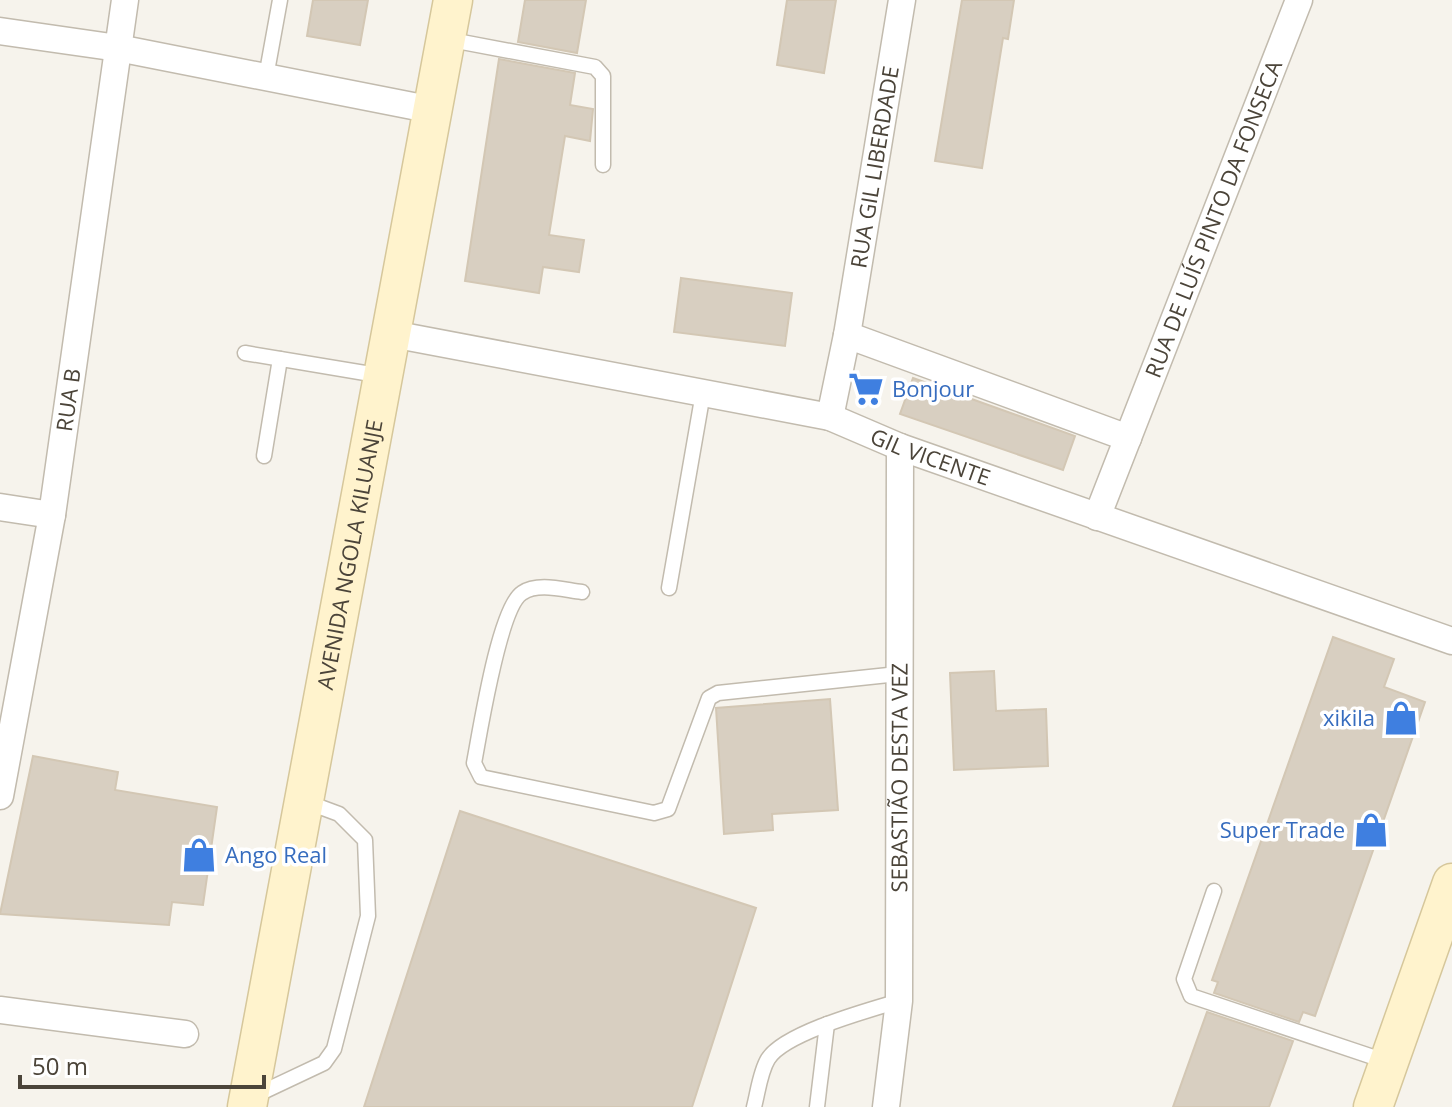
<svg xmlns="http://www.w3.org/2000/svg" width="1452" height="1107" font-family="'Open Sans',sans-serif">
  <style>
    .building { fill: #d8cfc1; stroke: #d3c7b4; stroke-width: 2 }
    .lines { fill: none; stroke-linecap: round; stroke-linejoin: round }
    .lane-casing { stroke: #c2bbae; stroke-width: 17 }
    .street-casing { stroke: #c2bbae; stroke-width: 29 }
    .secondary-casing { stroke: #d6c79b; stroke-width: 41 }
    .lane { stroke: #fff; stroke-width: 14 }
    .street { stroke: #fff; stroke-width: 26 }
    .secondary { stroke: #fff3cd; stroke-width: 38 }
    .labels { text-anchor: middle; stroke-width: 7; stroke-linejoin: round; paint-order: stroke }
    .street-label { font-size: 22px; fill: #4b4439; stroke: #fff }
    .shop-label { font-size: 22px; fill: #366cbe; stroke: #fff; text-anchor: start }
  </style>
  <rect width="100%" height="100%" fill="#f6f3ec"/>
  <g class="building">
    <polygon points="313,0 368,0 360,45 307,36"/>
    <polygon points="525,0 586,0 577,53 518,42"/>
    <polygon points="787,0 836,0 824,73 777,65"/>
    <polygon points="962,0 1014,0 1008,39 1003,38 982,168 935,161"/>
    <polygon points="499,59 575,73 570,105 593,109 590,141 565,136 549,235 584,240 579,272 543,267 539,293 465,281"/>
    <polygon points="681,278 792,293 785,346 674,332"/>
    <polygon points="913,378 1075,436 1063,470 900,414"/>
    <polygon points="1333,637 1394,659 1384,687 1425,702 1315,1016 1303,1012 1299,1022 1214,993 1218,982 1212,980"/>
    <polygon points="994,671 996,711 1046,709 1048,766 954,770 950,673"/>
    <polygon points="830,699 838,810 772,814 773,830 724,834 716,708"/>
    <polygon points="33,756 118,772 115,790 217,807 203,905 172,902 169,925 0,914"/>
    <polygon points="460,811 756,908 692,1107 364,1107"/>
    <polygon points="1207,1012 1293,1041 1269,1107 1173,1107"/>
  </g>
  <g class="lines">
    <g class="lane-casing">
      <g id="lane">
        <polyline points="446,39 595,67 603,76 603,165"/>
        <polyline points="266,77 280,0"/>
        <polyline points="245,353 383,376"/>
        <polyline points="264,456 280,359"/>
        <polyline points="669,588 703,393"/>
        <path d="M582,592C564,590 538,582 522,593C499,608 480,732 474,763L481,777L654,813L668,809L709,698L718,693L898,674"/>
        <polyline points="1214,891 1184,979 1191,996 1388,1062"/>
        <polyline points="252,1097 324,1063 334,1049 368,916 365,840 339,814 304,801"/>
        <path d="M754,1107C758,1092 760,1072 768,1059C784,1033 869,1010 899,1001"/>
        <polyline points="817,1107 827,1024"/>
      </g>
    </g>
    <g class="street-casing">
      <g id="street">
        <polyline points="0,31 118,48 433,110"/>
        <path id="s1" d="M392,334L830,417L900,447L1452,641"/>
        <polyline points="847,335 1128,438"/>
        <path id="s2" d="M830,417L847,335L902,0"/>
        <polyline points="0,507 52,515"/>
        <path id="s3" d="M1097,517L1299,0"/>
        <path id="s4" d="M0,796L52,515L125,0"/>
        <polyline points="0,1010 185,1034"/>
        <path id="s5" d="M886,1107L899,1001L900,447"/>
      </g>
    </g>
    <g class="secondary-casing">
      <g id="secondary">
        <path id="s6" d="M247,1107L453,0"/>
        <polyline points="1373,1107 1452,883"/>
      </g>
    </g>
    <use href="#lane" class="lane"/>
    <use href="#street" class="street"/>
    <use href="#secondary" class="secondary"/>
  </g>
  <defs>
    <g id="supermarket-bare" transform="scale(2.76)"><path d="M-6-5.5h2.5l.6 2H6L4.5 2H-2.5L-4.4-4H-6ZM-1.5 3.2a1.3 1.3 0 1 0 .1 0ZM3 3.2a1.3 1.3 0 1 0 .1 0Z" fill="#3f7fe0" stroke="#fff" stroke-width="2.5" paint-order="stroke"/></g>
    <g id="shop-bare" transform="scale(2.76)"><path d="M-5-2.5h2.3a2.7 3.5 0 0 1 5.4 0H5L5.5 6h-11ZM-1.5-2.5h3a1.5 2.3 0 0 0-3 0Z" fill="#3f7fe0" stroke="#fff" stroke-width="2.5" paint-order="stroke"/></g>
  </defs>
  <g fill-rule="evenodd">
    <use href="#supermarket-bare" x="866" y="389"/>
    <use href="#shop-bare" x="1401" y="718"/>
    <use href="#shop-bare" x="1371" y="830"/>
    <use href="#shop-bare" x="199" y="855"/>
  </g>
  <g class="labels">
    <g class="street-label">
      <text dy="8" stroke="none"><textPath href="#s2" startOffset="254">RUA GIL LIBERDADE</textPath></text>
      <text dy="8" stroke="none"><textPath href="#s3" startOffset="320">RUA DE LUÍS PINTO DA FONSECA</textPath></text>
      <text dy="8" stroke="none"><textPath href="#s4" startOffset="402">RUA B</textPath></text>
      <text dy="8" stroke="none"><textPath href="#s1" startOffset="554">GIL VICENTE</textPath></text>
      <text dy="8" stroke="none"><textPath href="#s6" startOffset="562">AVENIDA NGOLA KILUANJE</textPath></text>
      <text dy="8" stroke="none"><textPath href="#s5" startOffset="330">SEBASTIÃO DESTA VEZ</textPath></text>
    </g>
    <g class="shop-label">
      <text x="892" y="397">Bonjour</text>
      <text x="1375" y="726" text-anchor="end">xikila</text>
      <text x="1345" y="838" text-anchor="end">Super Trade</text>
      <text x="225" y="863">Ango Real</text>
    </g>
  </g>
  <path d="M20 1075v12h244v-12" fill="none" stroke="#4b4439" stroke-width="4"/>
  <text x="32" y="1075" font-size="24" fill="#4b4439" stroke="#ffffff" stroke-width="6" paint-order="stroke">50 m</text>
</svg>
